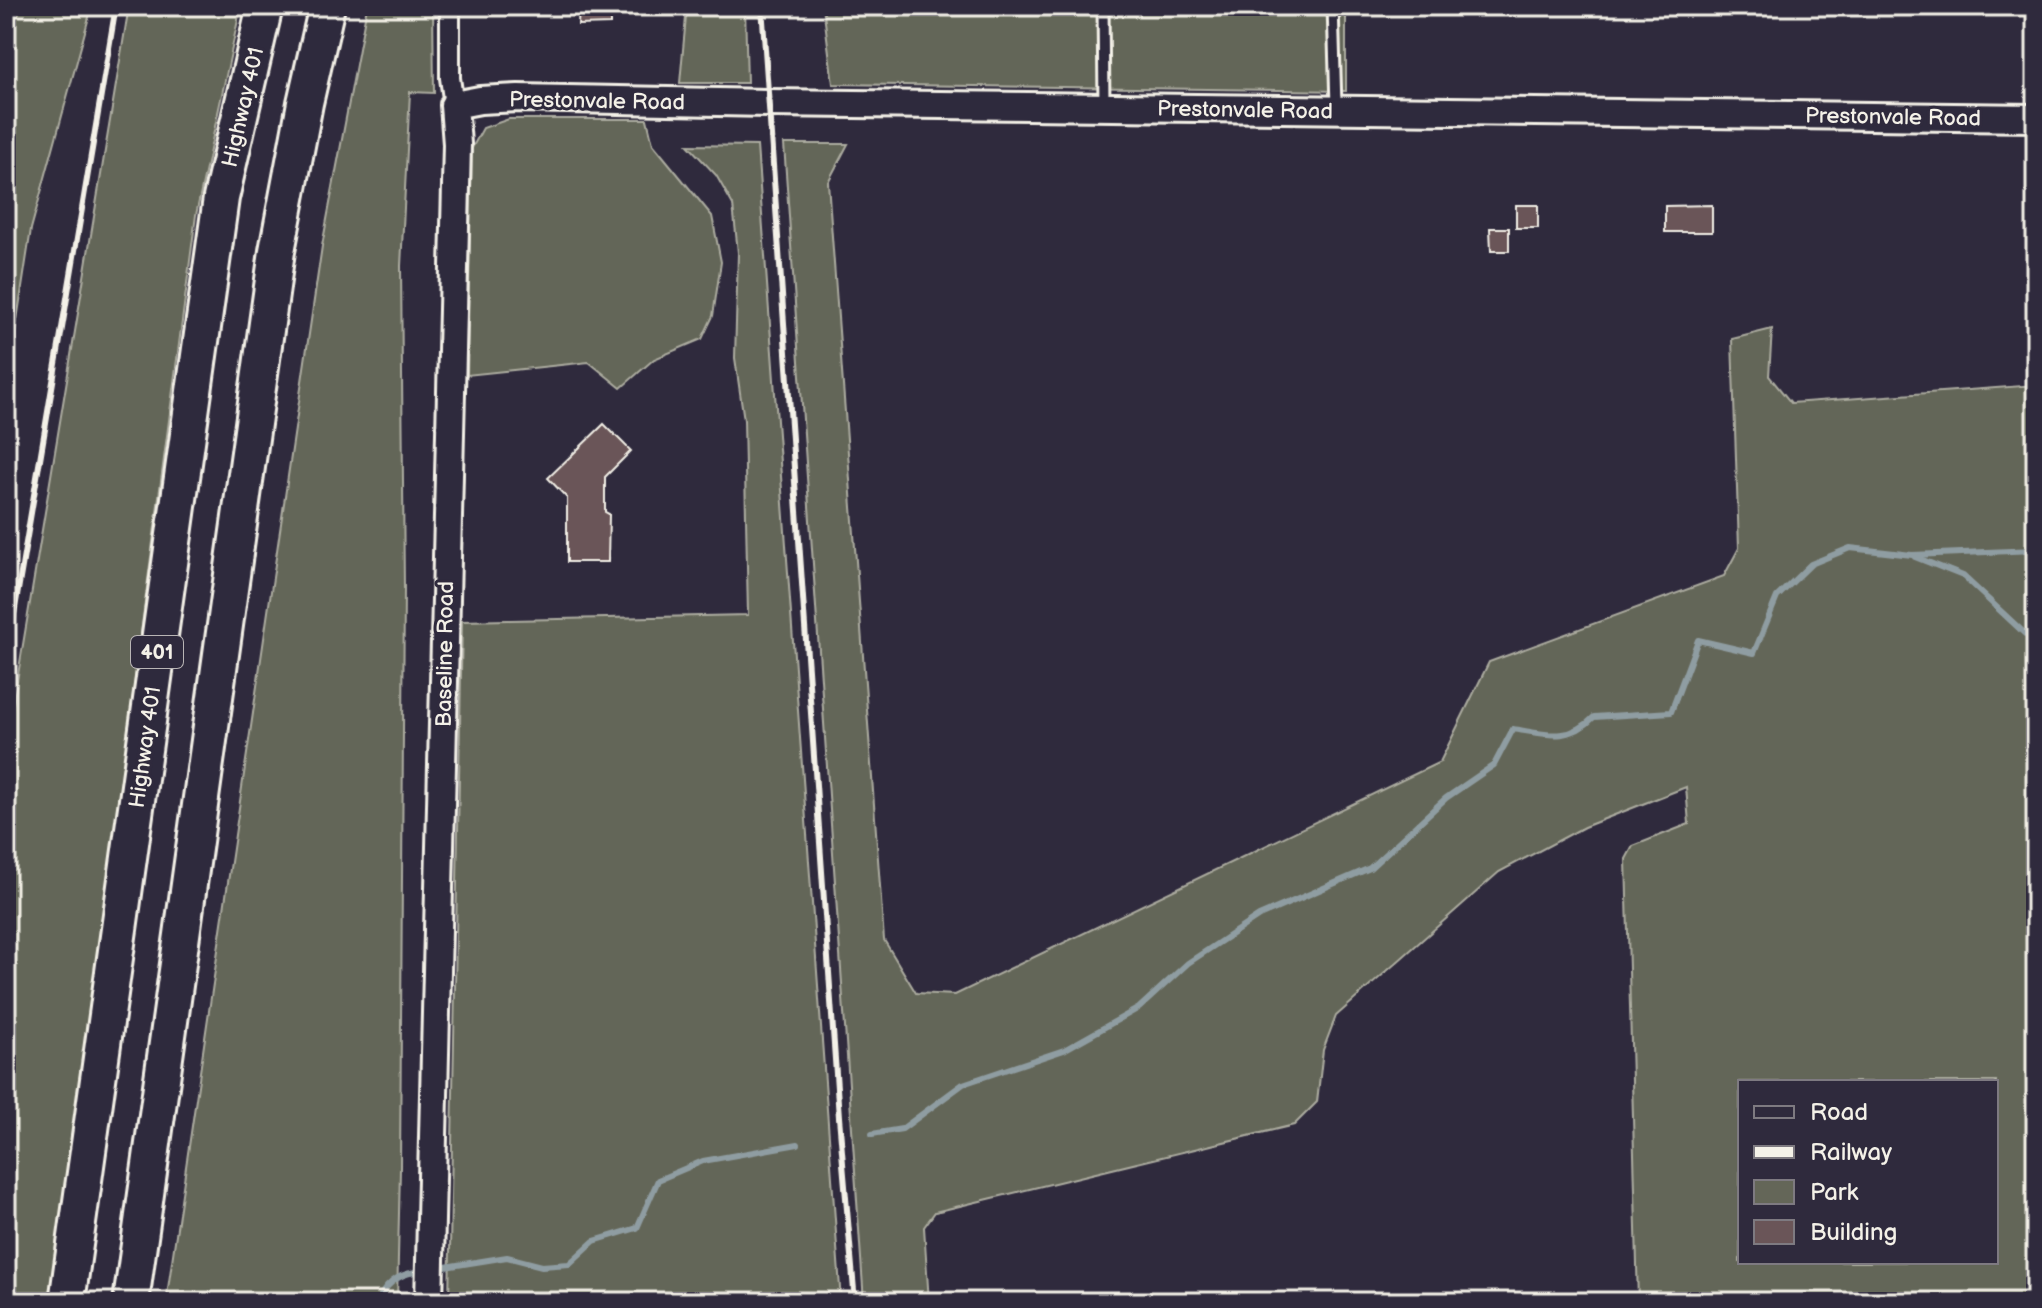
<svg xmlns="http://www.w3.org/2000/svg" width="2042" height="1308" font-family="'Balsamiq Sans',sans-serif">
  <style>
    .green { fill: #646658; stroke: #acaca0; stroke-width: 2; fill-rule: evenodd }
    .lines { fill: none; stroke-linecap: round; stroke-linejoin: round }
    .stream { stroke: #8f9da2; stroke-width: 6 }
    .building { fill: #6a5558; stroke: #f4f1e8; stroke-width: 2 }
    .lane-casing { stroke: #f4f1e8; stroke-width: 15 }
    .street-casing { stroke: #f4f1e8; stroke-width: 24 }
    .secondary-casing { stroke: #f4f1e8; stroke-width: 32 }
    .highway-casing { stroke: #f4f1e8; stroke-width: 40 }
    .lane { stroke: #2f2a3d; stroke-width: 9 }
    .street { stroke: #2f2a3d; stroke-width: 18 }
    .secondary { stroke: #2f2a3d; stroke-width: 26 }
    .highway { stroke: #2f2a3d; stroke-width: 34 }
    .rail { stroke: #f4f1e8; stroke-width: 6 }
    .labels { text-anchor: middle; stroke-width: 6; stroke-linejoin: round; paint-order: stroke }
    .shield { fill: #2f2a3d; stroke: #b9b5b5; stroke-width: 2 }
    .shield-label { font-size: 20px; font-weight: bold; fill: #f4f1e8 }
    .street-label { font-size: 22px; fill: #f4f1e8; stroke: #2f2a3d }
  </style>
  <rect width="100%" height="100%" fill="#2f2a3d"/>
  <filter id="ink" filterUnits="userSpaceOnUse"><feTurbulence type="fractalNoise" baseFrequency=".0125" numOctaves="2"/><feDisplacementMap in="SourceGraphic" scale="16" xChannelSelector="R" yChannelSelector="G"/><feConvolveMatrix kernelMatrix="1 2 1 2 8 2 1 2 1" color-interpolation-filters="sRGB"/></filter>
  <g filter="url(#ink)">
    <g class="green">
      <polygon points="6,6 92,6 31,229 6,392"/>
      <polygon points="129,6 241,6 196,215 53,1302 6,1302 6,747"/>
      <polygon points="367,6 433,6 434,93 410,92 401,266 404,588 400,1169 397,1302 166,1302 322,246"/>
      <polygon points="687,6 745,6 747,83 680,83"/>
      <polygon points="823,6 1346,6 1346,91 833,84"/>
      <polygon points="509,119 647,119 653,144 712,216 721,262 713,316 702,339 654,359 621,388 589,362 467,375 472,148 483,128"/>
      <path d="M784,144H848L828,182L884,940L916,993L955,995L1440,762L1489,662L1724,576L1739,548L1732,339L1772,329L1769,376L1791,403L2036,385V1302H1638L1626,859L1633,846L1689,824L1686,787L1584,827L1499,872L1336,1016L1323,1050L1317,1102L1294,1125L935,1212L924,1227L929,1302H864ZM1740,1082H1996V1262H1740Z"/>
      <polygon points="688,145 757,146 841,1302 449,1302 462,621 748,615 744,420 735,358 738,253 733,205 716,175"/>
    </g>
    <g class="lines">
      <g class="stream">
        <polyline points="1915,557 1963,576 2036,644"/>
        <path d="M872,1134L902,1129L963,1084L1064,1050L1139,1008L1188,963L1259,916L1370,868L1446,798L1494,765L1513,729C1545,734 1569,743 1594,717L1671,712L1698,640L1754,653L1777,597L1811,564L1850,548L1912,555L2036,550"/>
        <polyline points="445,1267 507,1257 542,1266 569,1264 594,1241 637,1228 658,1180 703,1161 798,1144"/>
        <path d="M378,1302C385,1284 397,1275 415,1272"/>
      </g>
    </g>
    <g class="building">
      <polygon points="579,6 606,6 605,9 610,9 610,24 578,25"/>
      <rect x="1516" y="205" width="22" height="23"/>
      <polygon points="1712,205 1712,232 1665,232 1665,206"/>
      <polygon points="1490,228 1509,228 1509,251 1491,251"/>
      <polygon points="604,424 631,451 605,477 605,512 609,514 608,562 567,562 567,498 548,478"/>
    </g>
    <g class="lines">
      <g class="lane-casing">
        <g id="lane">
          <polyline points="1103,6 1104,104"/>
          <polyline points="1333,6 1336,106"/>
        </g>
      </g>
      <g class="street-casing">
        <polyline id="street" points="450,6 450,78 454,105"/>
      </g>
      <g class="secondary-casing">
        <polyline id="secondary" points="429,1302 457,144 454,105 480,100 518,98 768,103 2036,118"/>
      </g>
      <g class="highway-casing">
        <g id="highway">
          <polyline points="67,1302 221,198 265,6"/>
          <polyline points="131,1302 277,251 305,103 327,6"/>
        </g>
      </g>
      <use href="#lane" class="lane"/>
      <use href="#street" class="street"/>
      <use href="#secondary" class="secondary"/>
      <use href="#highway" class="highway"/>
      <g class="rail">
        <polyline points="762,6 839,1117 855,1302"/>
        <polyline points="6,662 116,6"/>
      </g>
    </g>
  </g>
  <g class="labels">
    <rect class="shield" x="131" y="636" width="52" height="32" rx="6"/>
    <g class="shield-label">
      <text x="157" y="659">401</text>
    </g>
    <g class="street-label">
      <text transform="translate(597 100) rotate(1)" y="8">Prestonvale Road</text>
      <text transform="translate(242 107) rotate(-77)" y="8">Highway 401</text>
      <text transform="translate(1245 109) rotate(1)" y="8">Prestonvale Road</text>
      <text transform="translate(1893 116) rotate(1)" y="8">Prestonvale Road</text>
      <text transform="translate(444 654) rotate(-89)" y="8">Baseline Road</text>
      <text transform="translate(144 747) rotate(-82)" y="8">Highway 401</text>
    </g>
  </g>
  <rect width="2042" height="1308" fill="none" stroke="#2f2a3d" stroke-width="32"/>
  <rect x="16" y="16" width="2010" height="1276" fill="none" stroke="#f4f1e8" stroke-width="3" filter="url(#ink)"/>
  <rect x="1738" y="1080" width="260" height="184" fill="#2f2a3d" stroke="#7e7a81" stroke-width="2"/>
  <rect x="1754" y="1106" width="40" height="12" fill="#2f2a3d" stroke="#7e7a81" stroke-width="2"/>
  <text x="1810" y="1120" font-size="24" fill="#f4f1e8">Road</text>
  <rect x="1754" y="1146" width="40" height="12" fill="#f4f1e8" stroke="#7e7a81" stroke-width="2"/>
  <text x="1810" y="1160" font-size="24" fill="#f4f1e8">Railway</text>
  <rect x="1754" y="1180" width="40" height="24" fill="#646658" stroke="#7e7a81" stroke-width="2"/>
  <text x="1810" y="1200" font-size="24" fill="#f4f1e8">Park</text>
  <rect x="1754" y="1220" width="40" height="24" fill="#6a5558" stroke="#7e7a81" stroke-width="2"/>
  <text x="1810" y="1240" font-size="24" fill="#f4f1e8">Building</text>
</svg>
